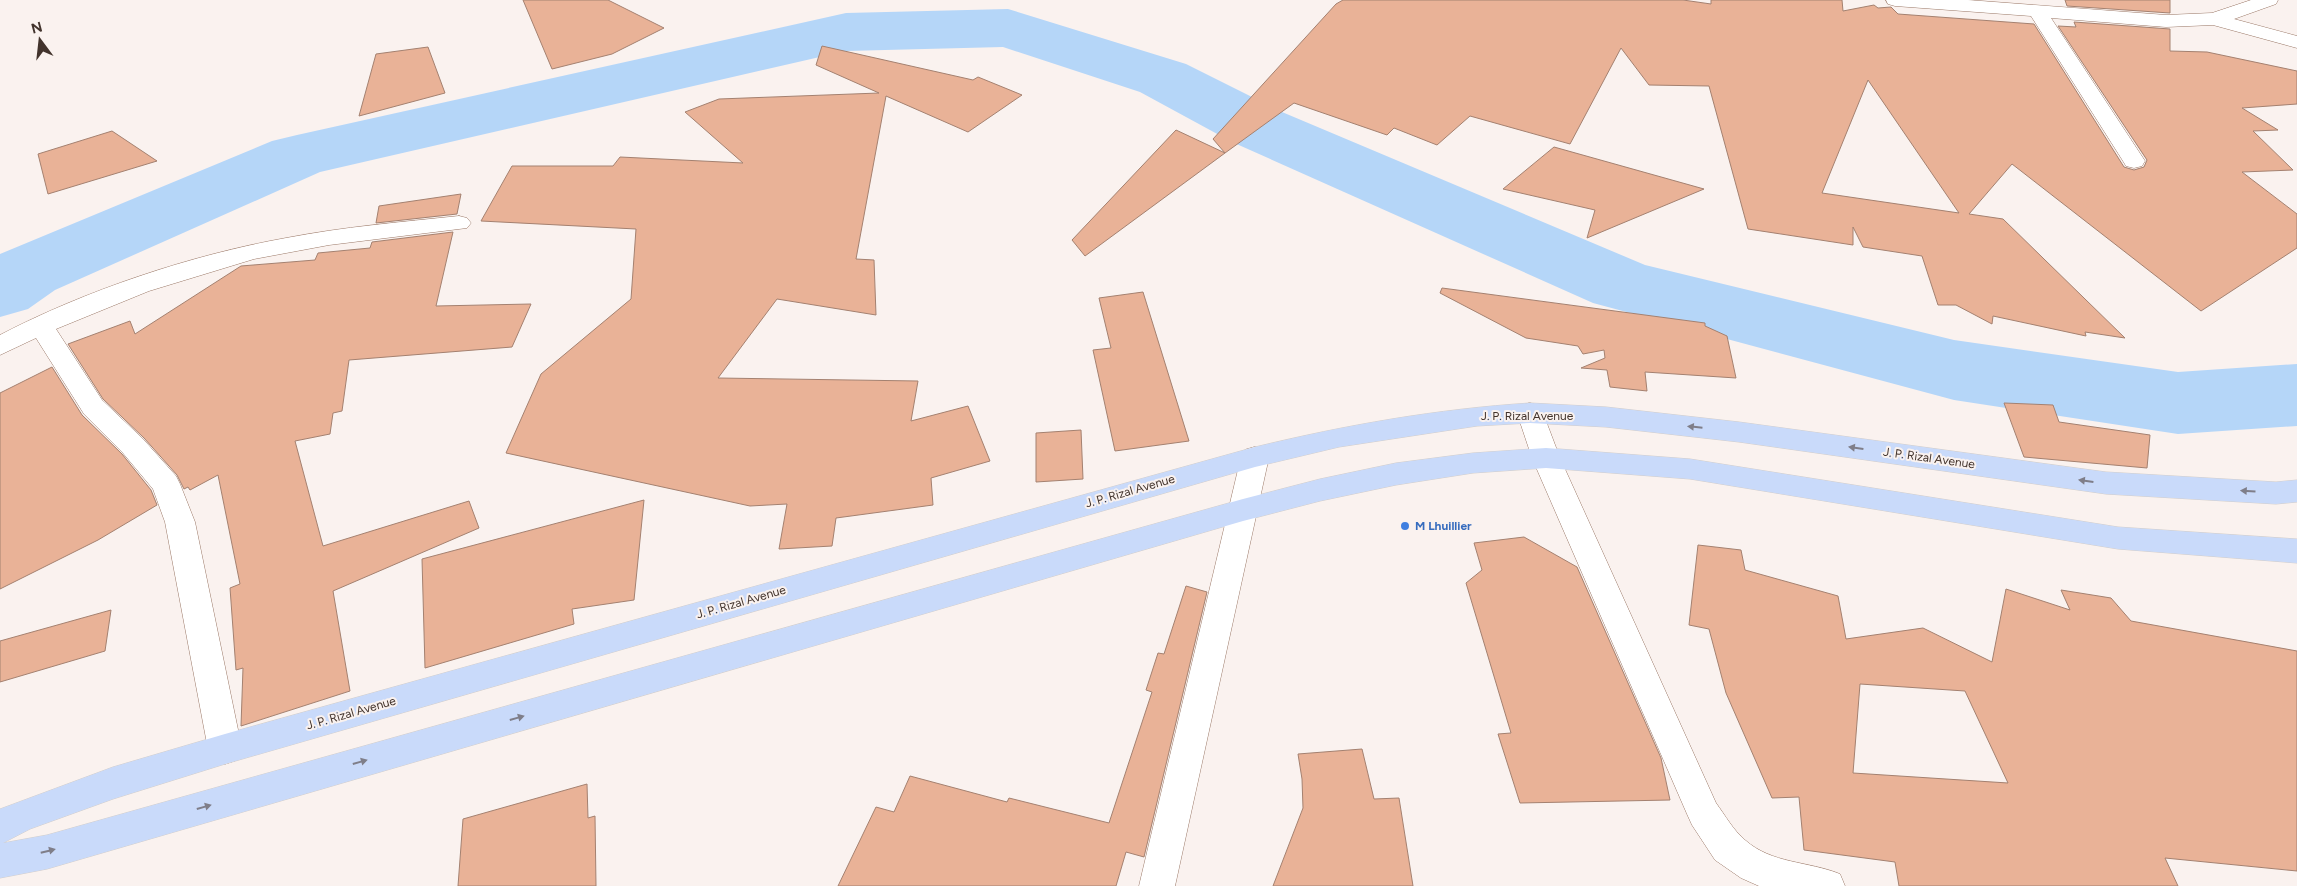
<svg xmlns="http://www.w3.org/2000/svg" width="2297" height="886" font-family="Figtree,sans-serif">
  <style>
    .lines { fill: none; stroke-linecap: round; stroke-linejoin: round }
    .river { fill: #b5d6f8; fill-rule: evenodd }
    .building { fill: #e9b297; stroke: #a48170; fill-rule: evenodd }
    .street-casing { stroke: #9b7968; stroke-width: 1 }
    .secondary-casing { stroke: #9b7968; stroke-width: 1 }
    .primary-casing { stroke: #d2cecc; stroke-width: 1 }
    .street { fill: #fff; fill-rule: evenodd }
    .secondary { fill: #fff; fill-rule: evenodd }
    .primary { fill: #c9dafa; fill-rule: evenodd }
    .oneway { fill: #7f7e89 }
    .shop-dot { fill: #3f7fe0; stroke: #faf2ef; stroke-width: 2 }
    .labels { text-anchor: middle; stroke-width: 4; stroke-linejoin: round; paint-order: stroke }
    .street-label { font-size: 12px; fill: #42332c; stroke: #faf2ef }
    .shop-label { font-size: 12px; font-weight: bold; fill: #366cbe; stroke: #faf2ef; text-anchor: start }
  </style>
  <rect width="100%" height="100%" fill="#faf2ef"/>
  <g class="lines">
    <polygon class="river" points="1008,9 1186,64 1282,112 1645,265 1954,340 2178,372 2297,364 2297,426 2178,434 1954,400 1593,303 1232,142 1140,92 1003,47 846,51 320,172 55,290 28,309 0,317 0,254 272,141 297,135 846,13"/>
  </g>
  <g class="building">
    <polygon points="523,0 608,0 664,28 612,54 552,69"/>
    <path d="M1343,0H1683L1711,4V0H1842L1843,11L1874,5L1878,8L1891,7L1898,14L2034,24L2124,167L2134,170L2144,167L2147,160L2058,26L2076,27L2074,22L2170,29V51L2207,52L2297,71V104L2242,108L2278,130L2253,131L2293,170L2242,172L2297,214V248L2201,311L2012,164L1969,214L2003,219L2125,338L2085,332L2086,336L1993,316L1992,324L1956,305H1938L1922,256L1863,247L1853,227V245L1748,229L1709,86L1649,85L1621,48L1570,144L1470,116L1437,145L1394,128L1387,135L1294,103L1225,153L1213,139L1336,4ZM1868,80L1959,213L1822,193Z"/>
    <polygon points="2065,0 2170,0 2170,13 2067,6"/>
    <polygon points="822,46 973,80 978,77 1022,95 968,132 886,96 856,259 874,260 876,315 777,299 718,378 918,381 911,421 968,406 990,461 931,478 933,505 836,518 832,546 779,549 787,504 750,506 506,453 541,374 631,299 636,229 481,221 512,166 613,166 620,157 743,163 685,112 719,99 879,93 816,65"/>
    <polygon points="428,47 445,93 359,116 376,54"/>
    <polygon points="1176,130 1225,153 1085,256 1072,240"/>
    <polygon points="112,131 157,161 48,194 38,154"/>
    <polygon points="1554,147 1704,189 1587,238 1595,210 1503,189"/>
    <polygon points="461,194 457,214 376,223 379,206"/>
    <polygon points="453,232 436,306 531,304 512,347 349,360 342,411 333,413 330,434 295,441 323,546 469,501 479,528 333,591 350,691 241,726 243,668 236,670 230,588 240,584 218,475 190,490 188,487 184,489 177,475 144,438 103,399 68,344 130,321 135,334 241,266 315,260 318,253 370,248 372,242"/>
    <polygon points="1442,288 1705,323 1705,326 1727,336 1736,378 1645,372 1647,391 1610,387 1607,370 1581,368 1605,358 1604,350 1583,354 1578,346 1526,338 1440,293"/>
    <polygon points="1143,292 1189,441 1115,451 1093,350 1111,348 1099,298"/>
    <polygon points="52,367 82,415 122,454 151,490 157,505 98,540 0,589 0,393"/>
    <polygon points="2004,403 2053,405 2059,422 2150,435 2147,468 2024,457"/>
    <polygon points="1081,430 1083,479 1036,482 1036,433"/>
    <polygon points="644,500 634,600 572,609 574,624 425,668 422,559"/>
    <polygon points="1524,537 1577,567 1661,758 1670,800 1520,803 1498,734 1511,733 1466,583 1482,570 1474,543"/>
    <path d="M1698,545L1741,550L1745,570L1838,596L1846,639L1923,628L1992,662L2006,589L2070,610L2061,590L2111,598L2131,621L2297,651V871L2165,858L2178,886H1899L1895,862L1804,850L1799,797L1772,798L1726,693L1709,629L1689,625ZM1860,684L1965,691L2008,783L1853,773Z"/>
    <polygon points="1186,586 1207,592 1144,857 1126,852 1116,886 838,886 876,807 894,812 910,776 1007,802 1009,798 1109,823 1152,692 1146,690 1158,653 1164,654"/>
    <polygon points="111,610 105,651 0,682 0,641"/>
    <polygon points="1362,749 1374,799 1399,798 1413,886 1273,886 1303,808 1302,779 1298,754"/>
    <polygon points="587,784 588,818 595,816 596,886 458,886 463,819"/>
  </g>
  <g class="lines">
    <g class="street-casing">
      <g id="street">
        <polygon points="1886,0 1968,0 2166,15 2212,13 2251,0 2278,0 2276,4 2234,19 2297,36 2297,48 2213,25 2166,27 2051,18 2145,161 2142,166 2134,168 2126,166 2123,161 2031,16 1895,6 1888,4"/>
        <path d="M459,216L467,218L471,223L467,228L329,245L254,259L149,291L56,329L102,400L143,439L176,476L180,484L195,522L242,749L237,760L225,764L213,760L208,749L165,522L153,489L123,453L84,414L36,338L0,355V335C84,291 191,255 286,238C343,227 401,222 459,216Z"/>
        <path d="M1530,403L1540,406L1543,413L1560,458L1716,803C1725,815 1733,830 1745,840C1772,864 1808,861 1840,874L1845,886H1759L1741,878L1715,860L1692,825L1687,814L1532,458L1517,413L1520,406Z"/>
      </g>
    </g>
    <g class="secondary-casing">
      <polygon id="secondary" points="1255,447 1265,450 1269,457 1175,886 1139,886 1241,457 1245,450"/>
    </g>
    <g class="primary-casing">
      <path id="primary" d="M1530,403L1606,407L1739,422L2106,472L2276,482L2297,480V502L2276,504L2106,494L1739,442L1606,427L1530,423L1477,426L1339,447L1255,467L225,764L113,799L30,829L3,843L47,835L1243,499L1320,479L1396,463L1473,453L1546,448L1690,459L2118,527L2297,539V563L2118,549L1690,479L1546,468L1473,473L1396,485L1320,501L1243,521L47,869L0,878V809L113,767L225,734L1255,447C1346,425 1437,409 1530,403Z"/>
    </g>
    <use href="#street" class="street"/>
    <use href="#secondary" class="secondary"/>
    <use href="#primary" class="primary"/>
  </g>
  <defs><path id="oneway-solid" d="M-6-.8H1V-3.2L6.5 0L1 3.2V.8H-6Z" transform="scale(1.25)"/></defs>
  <g class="oneway">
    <use href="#oneway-solid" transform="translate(1695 427) rotate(-174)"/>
    <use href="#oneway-solid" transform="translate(1856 448) rotate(-172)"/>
    <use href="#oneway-solid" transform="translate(2086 481) rotate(-172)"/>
    <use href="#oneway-solid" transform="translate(2248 491) rotate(-177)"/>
    <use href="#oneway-solid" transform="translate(517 718) rotate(-16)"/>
    <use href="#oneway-solid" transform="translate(360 762) rotate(-16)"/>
    <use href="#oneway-solid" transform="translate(204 807) rotate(-16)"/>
    <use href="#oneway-solid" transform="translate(48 851) rotate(-14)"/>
  </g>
  <circle class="shop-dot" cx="1405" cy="526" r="5"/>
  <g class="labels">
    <g class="street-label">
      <text x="1527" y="420">J. P. Rizal Avenue</text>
      <text transform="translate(1929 458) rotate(8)" y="4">J. P. Rizal Avenue</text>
      <text transform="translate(1130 491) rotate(-16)" y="4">J. P. Rizal Avenue</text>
      <text transform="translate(741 602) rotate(-16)" y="4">J. P. Rizal Avenue</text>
      <text transform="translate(351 713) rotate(-16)" y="4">J. P. Rizal Avenue</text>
    </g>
    <g class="shop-label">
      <text x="1415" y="530">M Lhuillier</text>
    </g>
  </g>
  <g transform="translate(40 40) rotate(345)" stroke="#faf2ef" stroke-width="4" paint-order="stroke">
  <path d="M0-4L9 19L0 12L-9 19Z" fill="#42332c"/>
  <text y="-8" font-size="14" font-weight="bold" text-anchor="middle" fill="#42332c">N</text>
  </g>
</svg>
